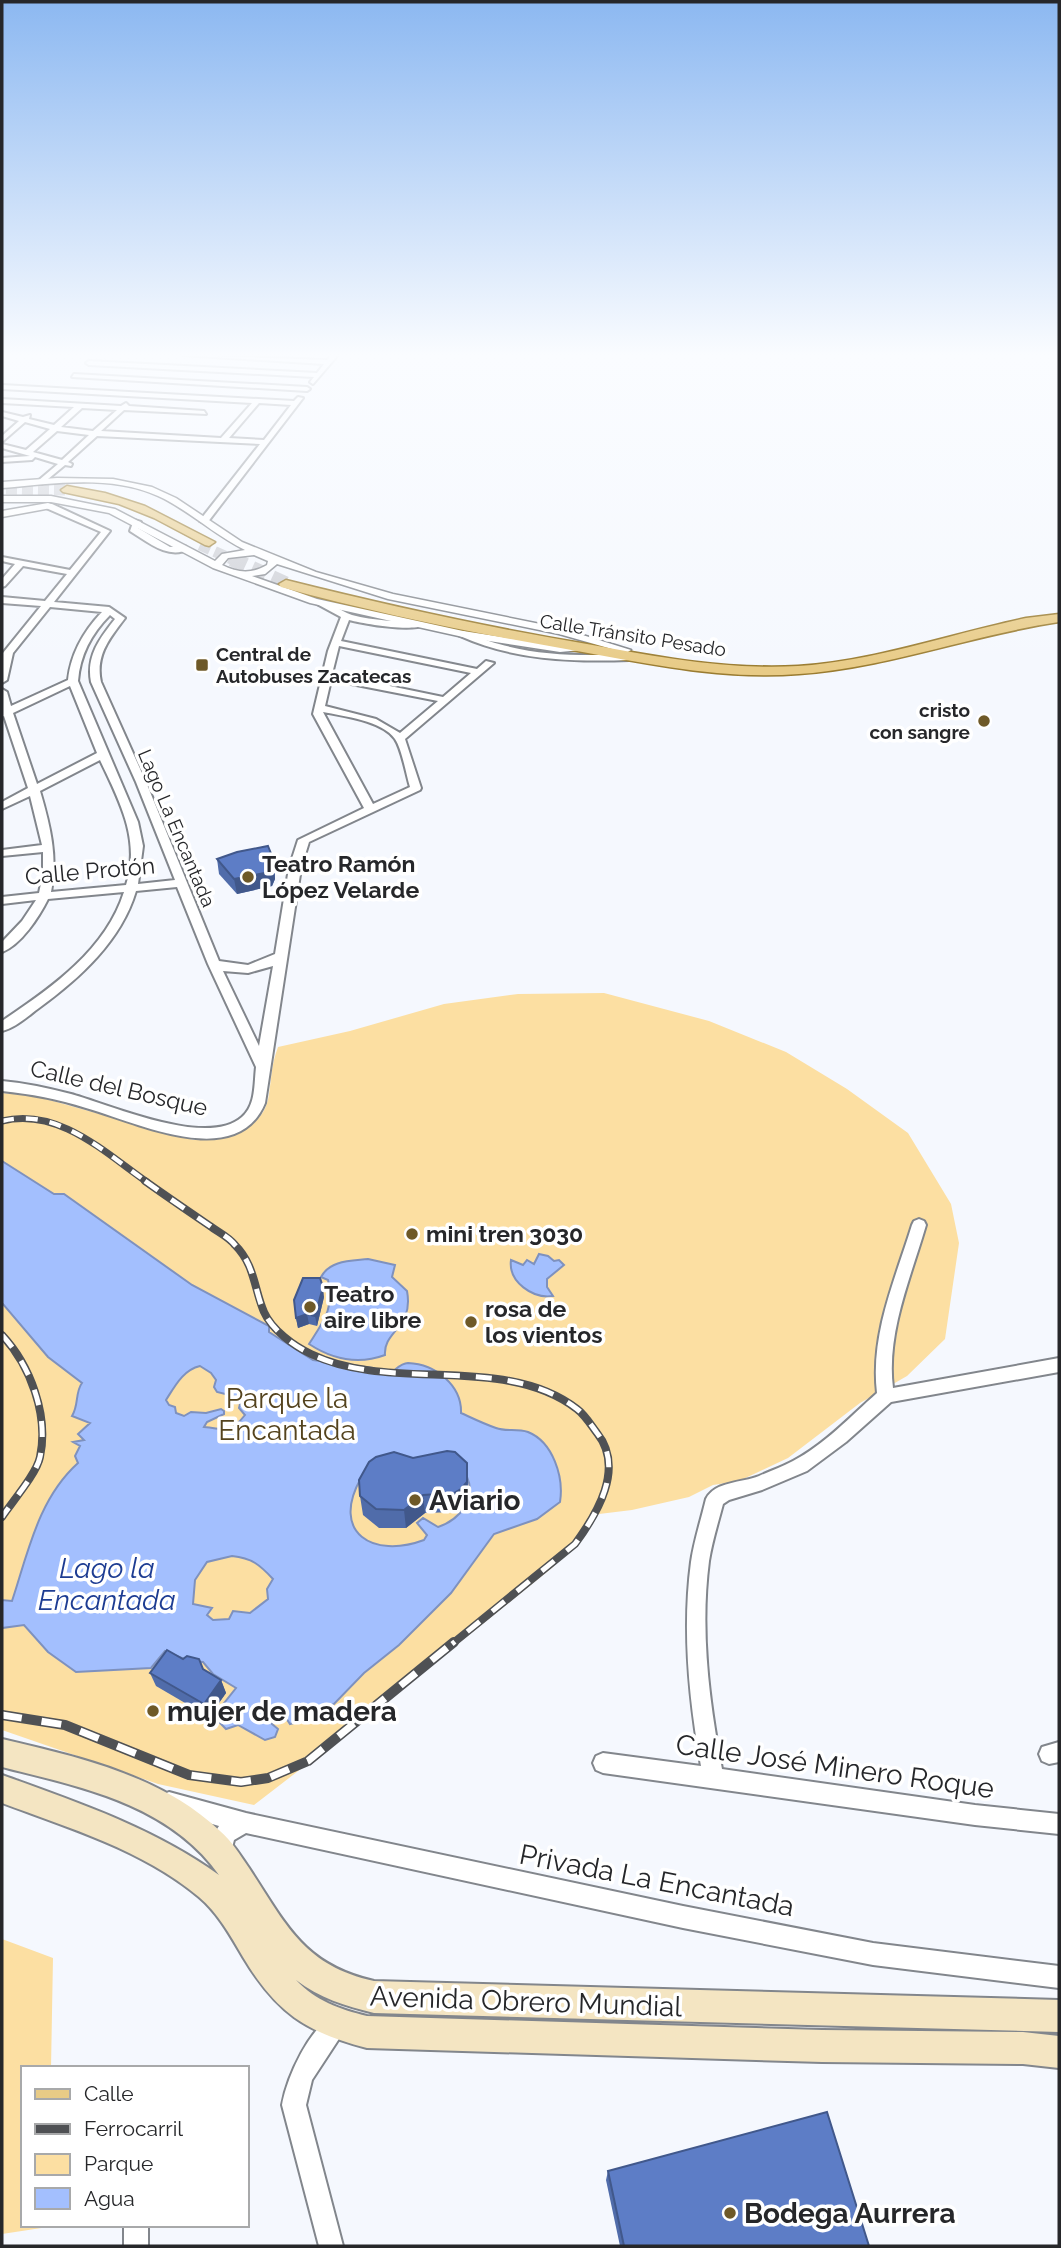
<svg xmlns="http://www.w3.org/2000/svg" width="1061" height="2248" font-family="Raleway,sans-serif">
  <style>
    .green { fill: #fcdfa2 }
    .water { fill: #a3bffe; stroke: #7e91be; stroke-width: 2; fill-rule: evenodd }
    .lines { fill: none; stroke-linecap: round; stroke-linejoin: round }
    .primary-tunnel-far1 { stroke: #ccced4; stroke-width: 11; stroke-dasharray: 11 5; stroke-linecap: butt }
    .primary-tunnel { stroke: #ccced4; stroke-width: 15; stroke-dasharray: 15 7; stroke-linecap: butt }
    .minor-casing { stroke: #82868c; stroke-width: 4 }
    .tertiary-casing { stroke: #82868c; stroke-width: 3 }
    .secondary-casing { stroke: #82868c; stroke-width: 4 }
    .primary-casing { stroke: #9a7c31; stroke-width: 3 }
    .minor { fill: #fff; fill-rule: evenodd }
    .tertiary { fill: #fff; fill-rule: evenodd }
    .secondary { fill: #f4e5c2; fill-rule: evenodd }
    .primary { fill: #e8cb86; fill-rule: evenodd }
    .rail-far2-casing { stroke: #4f5154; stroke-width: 7 }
    .rail-far1-casing { stroke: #4f5154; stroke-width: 8 }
    .rail-casing { stroke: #4f5154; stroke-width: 10 }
    .rail-far2 { stroke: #fff; stroke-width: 4.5; stroke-dasharray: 12; stroke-linecap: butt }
    .rail-far1 { stroke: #fff; stroke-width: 5; stroke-dasharray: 16; stroke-linecap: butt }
    .rail { stroke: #fff; stroke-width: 7; stroke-dasharray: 20; stroke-linecap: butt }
    .wall { fill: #506caa }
    .shaded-wall { fill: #41588b }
    .building { fill: #5d7dc6; stroke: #41588b; stroke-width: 2 }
    .poi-dot { fill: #6e5928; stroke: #fff; stroke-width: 2.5 }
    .labels { text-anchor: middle; stroke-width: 7; stroke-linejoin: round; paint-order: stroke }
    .far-street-label { font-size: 19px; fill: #26272a; stroke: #fff }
    .far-poi-label { font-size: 19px; font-weight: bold; fill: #26272a; stroke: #fff; text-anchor: start }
    .poi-label { font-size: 23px; font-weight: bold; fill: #26272a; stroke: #fff; text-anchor: start }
    .street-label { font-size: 23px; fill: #26272a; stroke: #fff }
    .near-park-label { font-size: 28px; fill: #54431e; stroke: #fff }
    .near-poi-label { font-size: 28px; font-weight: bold; fill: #26272a; stroke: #fff; text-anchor: start }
    .near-water-label { font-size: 28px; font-style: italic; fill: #1d3c92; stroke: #fff }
    .near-street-label { font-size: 28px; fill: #26272a; stroke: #fff }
  </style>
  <rect width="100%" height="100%" fill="#f5f8fe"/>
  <g class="green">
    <path d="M604,993L709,1021L786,1052L847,1089L908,1133L951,1204L959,1243L945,1339L907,1376L860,1403L788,1458L739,1481L713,1485L689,1497L632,1510L599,1514L553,1567L341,1738L254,1805L158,1784L2,1730V1093L35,1096L193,1140C225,1139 264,1132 269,1094C272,1075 271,1066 278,1047L350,1031L444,1004L518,994Z"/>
    <polygon points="2,1939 53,1958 51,2068 23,2068 23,2225 48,2227 2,2234"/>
  </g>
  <g class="water">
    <path d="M2,1161L54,1194H64L192,1285L269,1326V1332L313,1360L373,1368L389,1374C395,1371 400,1363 408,1363C436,1364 462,1386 461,1413C472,1418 484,1424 496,1428C506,1432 517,1428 528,1432C553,1442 564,1477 560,1502L537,1519L494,1534L451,1593L399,1645L364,1673L334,1704L301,1721L290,1724L286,1718L287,1712L280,1711L271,1717L272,1724L278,1729L275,1737L265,1740L238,1725L226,1729L220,1723L227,1714L221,1707L236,1688L213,1674L203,1662L189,1661L165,1651L151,1668L76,1672L48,1652L24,1625L2,1628V1600L12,1601C28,1553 38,1499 78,1463L75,1456L80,1446L73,1442L84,1440L78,1434L90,1423L72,1416C79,1405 75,1392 82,1383L48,1357L2,1303ZM200,1366L211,1373L216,1380L214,1387L217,1392L233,1396L240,1404L239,1408L245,1415C229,1435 227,1429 204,1427L207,1422L224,1414V1411L221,1409L206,1413L191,1412L184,1416L176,1413L175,1407L169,1405L166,1400C175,1386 183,1370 200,1366ZM467,1477C477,1499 459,1520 438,1527L423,1518L417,1523L427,1535L424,1540C373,1559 330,1533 361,1478ZM232,1556C252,1558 260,1565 273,1579L267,1589L268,1599L250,1613L233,1611L229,1619L213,1620L207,1615L212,1608L193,1604L195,1580L207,1562Z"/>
    <path d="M539,1254L548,1256L554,1261L559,1260L564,1265L547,1279V1287L553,1296C533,1299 508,1282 511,1260L523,1265L527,1260L534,1264Z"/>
    <path d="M368,1259L395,1265L392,1277L407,1291C414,1328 383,1331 385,1355C358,1365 332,1359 309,1344C323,1322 335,1308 328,1280L321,1277C330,1260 351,1261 368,1259Z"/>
  </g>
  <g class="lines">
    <g class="primary-tunnel-far1">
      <polyline points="6,489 67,490"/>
      <polyline points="200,545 236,561"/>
    </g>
    <polyline class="primary-tunnel" points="232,559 286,584"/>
    <g class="minor-casing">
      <g id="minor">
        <polygon points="182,355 327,360 331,355 338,355 313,384 310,382 314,377 89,365 86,363 89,361 317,373 324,364"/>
        <polygon points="74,374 307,387 310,389 307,391 72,377"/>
        <path d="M2,385L294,401L298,397L303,398L207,523H204L200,521L201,519L260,444L97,436L68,462L72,464L71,466L65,465L42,484L38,482L39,480L58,464L35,457L32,460L2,462V458L30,456L2,448V444L26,450L50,429L25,422L2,442V436L19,421L2,416V412L23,417L30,415L29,419L54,425L74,407L2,403V399L121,406L126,403L129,406L204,411L206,414L124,410L101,431L221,438L252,403L2,389ZM259,403L291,405L264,440L229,438ZM82,408L117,410L93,431L61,427ZM57,431L89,435L62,460L33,452Z"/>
        <path d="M46,504H52L110,531L54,602L109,607L125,618C110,638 95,655 101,682L146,782L219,961L248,965L275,954L289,868L298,840L364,808L313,714L328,651L341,617L317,604V600C328,600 340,611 352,615C374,621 397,621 419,622L424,625C411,632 365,624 349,620L341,641L477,669L486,661L494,663L405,739L421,788L420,790L309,842L301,868L265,1103C237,1172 136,1122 86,1108C58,1099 31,1094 2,1091V1081C25,1083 48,1088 71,1094C111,1105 207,1148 242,1117C256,1105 254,1084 256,1067L208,964L177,887L136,891C121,941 80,978 39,1008C28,1016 15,1028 2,1031V1021C50,989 106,950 124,892L48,899C39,917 21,945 2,952V942L22,921L36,900L2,904V897L39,893L43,874V852L2,856V850L42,845L30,796L2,809V802L28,788L4,716L2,717V689L7,692L11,706L68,680C71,653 84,631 102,612L50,607L13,653L7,680L2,683L3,653L41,606L2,603V597L45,601L67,574L23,566L5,586L2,587V579L15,564L2,561V557L70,570L101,532L46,508ZM110,615L115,619C100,638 86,656 91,682L136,782L175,880L138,884L143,846L138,822L78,681C80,655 91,634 110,615ZM339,646L471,673L443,697L332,674ZM331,680L438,701L400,733L376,719L325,706ZM70,686L97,753L37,784L13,713ZM323,712C343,716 383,721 395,739C402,749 406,774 410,787L373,804ZM100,760C119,800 141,840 126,885L51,892C58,857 50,825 40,791ZM273,966L259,1046L223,971L248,973Z"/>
        <path d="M134,520L141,522L138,528L170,547L185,546L189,549C168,560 148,542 130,531Z"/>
        <path d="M463,631C475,635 486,641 499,644C541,656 586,656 629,654L634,657L629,660C572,662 513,660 460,636L458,634Z"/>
        <path d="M919,1219L924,1221L926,1225C911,1277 886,1333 893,1388L1059,1358V1372L891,1402L846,1442L807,1471L762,1490L729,1500L723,1504C718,1523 712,1542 709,1561C700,1630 709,1701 722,1769L975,1805L1059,1814V1834L975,1825L603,1773L596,1770L593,1763L596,1756L603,1753L701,1766C689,1700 682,1630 691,1562C694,1541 701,1520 706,1499C715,1481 742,1483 759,1476C770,1471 782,1467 793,1461C824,1445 851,1416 877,1393C870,1335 895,1280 912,1225L914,1221Z"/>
        <polygon points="1059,1742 1059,1762 1049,1764 1042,1761 1039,1754 1042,1747"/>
        <path d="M169,1792L246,1813L683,1906L873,1943L1059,1966V1988L873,1965L683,1928L246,1833L234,1840L229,1859L222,1863L215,1859C209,1847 212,1837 219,1826L162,1809L159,1802L162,1795Z"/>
        <path d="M337,2014L345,2017L348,2025L312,2080L306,2105L343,2246H319L282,2105C287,2077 310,2025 337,2014Z"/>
        <rect x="124" y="2225" width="24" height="21"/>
      </g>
    </g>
    <g class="tertiary-casing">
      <g id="tertiary">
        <path d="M57,478L113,479L152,487L176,498L242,542L316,572L393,594L560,628L631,650L626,653L559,634L388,599L277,564L265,574L252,576L317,599L463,631L560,646L581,644L586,647L581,650L560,652L463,637L310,603L213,568L109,513L51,502H2V496H51L115,509L215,561L222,554L245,550C214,535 189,510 158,496C110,474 52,484 2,488V482ZM254,555L268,561L267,565C252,574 238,573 222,565L228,558Z"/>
        <polygon points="48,503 51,504 51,508 2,517 2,511"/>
      </g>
    </g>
    <g class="secondary-casing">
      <path id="secondary" d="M2,1739C78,1757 161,1775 220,1831C232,1841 240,1855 249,1868C286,1924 303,1965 374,1981L1059,2000V2032L374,2013C346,2006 319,1998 296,1980C316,2001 339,2009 367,2016L822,2030L1023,2032L1059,2036V2068L1023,2064L822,2062L367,2048C305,2032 276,2012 243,1957C230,1935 218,1913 199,1897C143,1850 69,1828 2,1803V1775C77,1802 154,1828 219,1875C169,1804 81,1787 2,1767Z"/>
    </g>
    <g class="primary-casing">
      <g id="primary">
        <polygon points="67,486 105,493 145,506 215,542 209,546 205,545 154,518 119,504 63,492 61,490"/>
        <path d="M286,580C386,605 485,627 587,644C657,657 727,670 798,666C875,661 950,634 1026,618L1059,614V622C972,635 887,668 799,674C724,680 650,664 577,651C478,634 379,614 281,587L279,584Z"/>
      </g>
    </g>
    <use href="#minor" class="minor"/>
    <use href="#tertiary" class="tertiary"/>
    <use href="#secondary" class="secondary"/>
    <use href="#primary" class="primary"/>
    <g class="rail-far2-casing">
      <path id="rail-far2" d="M2,1121C58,1107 104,1152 147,1182"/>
    </g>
    <g class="rail-far1-casing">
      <g id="rail-far1">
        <path d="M145,1181C166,1196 188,1211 210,1226C218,1232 229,1237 235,1245C255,1265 254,1289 264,1312C272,1330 294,1346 311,1354C391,1393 505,1353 577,1409C585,1415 591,1425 597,1433C625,1468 597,1514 575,1544L452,1644"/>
        <path d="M2,1335C30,1365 49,1415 40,1457C37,1473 12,1502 2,1517"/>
      </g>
    </g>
    <g class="rail-casing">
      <polyline id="rail" points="2,1715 65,1725 189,1775 241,1782 268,1778 308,1761 454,1642"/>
    </g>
    <use href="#rail-far2" class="rail-far2"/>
    <use href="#rail-far1" class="rail-far1"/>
    <use href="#rail" class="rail"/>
  </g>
  <g class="wall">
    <polygon points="217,859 275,871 275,879 272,886 237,894 219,874"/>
    <polygon points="324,1297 317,1326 309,1324 298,1328 296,1318"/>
    <polygon points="413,1458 468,1482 468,1501 462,1507 455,1512 425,1513 406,1528 379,1528 363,1515 360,1496"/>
    <polygon points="203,1669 221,1680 226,1693 209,1717 156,1686 150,1673"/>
    <polygon points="608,2171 869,2246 620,2246 606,2180"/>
  </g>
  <g class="shaded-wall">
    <polygon points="272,856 275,879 272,886 237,894 234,879"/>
    <polygon points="323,1287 324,1297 317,1326 315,1316"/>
    <polygon points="307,1314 309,1324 298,1328 296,1318"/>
    <polygon points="467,1463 468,1501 462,1507 455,1512 454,1493"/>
    <polygon points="423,1495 425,1513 406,1528 404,1510"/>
    <polygon points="221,1680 226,1693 209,1717 204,1704"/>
  </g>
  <g class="building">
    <polygon points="268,846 272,856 273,864 270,872 234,879 217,859 237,852"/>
    <polygon points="303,1278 320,1278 323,1287 315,1316 307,1314 296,1318 294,1300"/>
    <polygon points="447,1451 455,1452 467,1463 467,1482 461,1489 454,1493 423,1495 404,1510 376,1509 360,1496 359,1480 369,1462 376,1457 394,1452 413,1458"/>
    <polygon points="167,1650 183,1659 187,1656 199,1659 203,1669 221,1680 204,1704 150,1673"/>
    <polygon points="827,2112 869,2246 624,2246 608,2171"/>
  </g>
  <linearGradient id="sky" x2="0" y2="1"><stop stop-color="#8cb8f1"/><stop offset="0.53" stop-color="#fafcff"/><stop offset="1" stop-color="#fafcff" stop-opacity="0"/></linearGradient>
  <rect width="1061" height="670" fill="url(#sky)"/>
  <g class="poi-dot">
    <rect x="195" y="658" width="14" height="14" rx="3.5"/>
    <circle cx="984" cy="721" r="7"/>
    <circle cx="248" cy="877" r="7"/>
    <circle cx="412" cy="1234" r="7"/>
    <circle cx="310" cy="1307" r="7"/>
    <circle cx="471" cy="1322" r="7"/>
    <circle cx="415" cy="1500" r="7"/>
    <circle cx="153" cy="1711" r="7"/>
    <circle cx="730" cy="2213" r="7"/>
  </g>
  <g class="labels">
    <g class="far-street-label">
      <text transform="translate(633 635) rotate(9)" y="7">Calle Tránsito Pesado</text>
      <text transform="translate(177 828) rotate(67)" y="7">Lago La Encantada</text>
    </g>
    <g class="far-poi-label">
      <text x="216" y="661">Central de<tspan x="216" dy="22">Autobuses Zacatecas</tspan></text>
      <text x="970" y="717" text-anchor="end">cristo<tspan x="970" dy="22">con sangre</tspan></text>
    </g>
    <g class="poi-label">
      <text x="262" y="872">Teatro Ramón<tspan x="262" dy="26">López Velarde</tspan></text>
      <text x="426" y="1242">mini tren 3030</text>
      <text x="324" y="1302">Teatro<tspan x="324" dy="26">aire libre</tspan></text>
      <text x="485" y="1317">rosa de<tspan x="485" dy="26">los vientos</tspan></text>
    </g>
    <g class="street-label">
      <text transform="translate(90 871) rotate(-5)" y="8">Calle Protón</text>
      <text transform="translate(119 1088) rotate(13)" y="8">Calle del Bosque</text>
    </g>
    <g class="near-park-label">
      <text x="287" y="1408">Parque la<tspan x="287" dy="32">Encantada</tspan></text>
    </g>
    <g class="near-poi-label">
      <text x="429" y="1510">Aviario</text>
      <text x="167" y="1721">mujer de madera</text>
      <text x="744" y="2223">Bodega Aurrera</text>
    </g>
    <g class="near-water-label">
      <text x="107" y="1578">Lago la<tspan x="107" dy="32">Encantada</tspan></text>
    </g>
    <g class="near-street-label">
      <text transform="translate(835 1766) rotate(8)" y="10">Calle José Minero Roque</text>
      <text transform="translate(657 1880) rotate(11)" y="10">Privada La Encantada</text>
      <text transform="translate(526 2001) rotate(2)" y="10">Avenida Obrero Mundial</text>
    </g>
  </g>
  <rect width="1061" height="2248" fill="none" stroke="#26272a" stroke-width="7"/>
  <rect x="21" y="2066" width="228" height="161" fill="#ffffff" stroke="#a8a9aa" stroke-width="2"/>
  <rect x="35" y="2089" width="35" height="10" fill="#e8cb86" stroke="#a8a9aa" stroke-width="2"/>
  <text x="84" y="2101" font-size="21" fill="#26272a">Calle</text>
  <rect x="35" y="2124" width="35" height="10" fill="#4f5154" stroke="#a8a9aa" stroke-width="2"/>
  <text x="84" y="2136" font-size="21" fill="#26272a">Ferrocarril</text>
  <rect x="35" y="2154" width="35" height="21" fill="#fcdfa2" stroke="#a8a9aa" stroke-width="2"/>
  <text x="84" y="2171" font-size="21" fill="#26272a">Parque</text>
  <rect x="35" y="2188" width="35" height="21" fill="#a3bffe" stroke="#a8a9aa" stroke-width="2"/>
  <text x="84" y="2206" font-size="21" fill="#26272a">Agua</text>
</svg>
